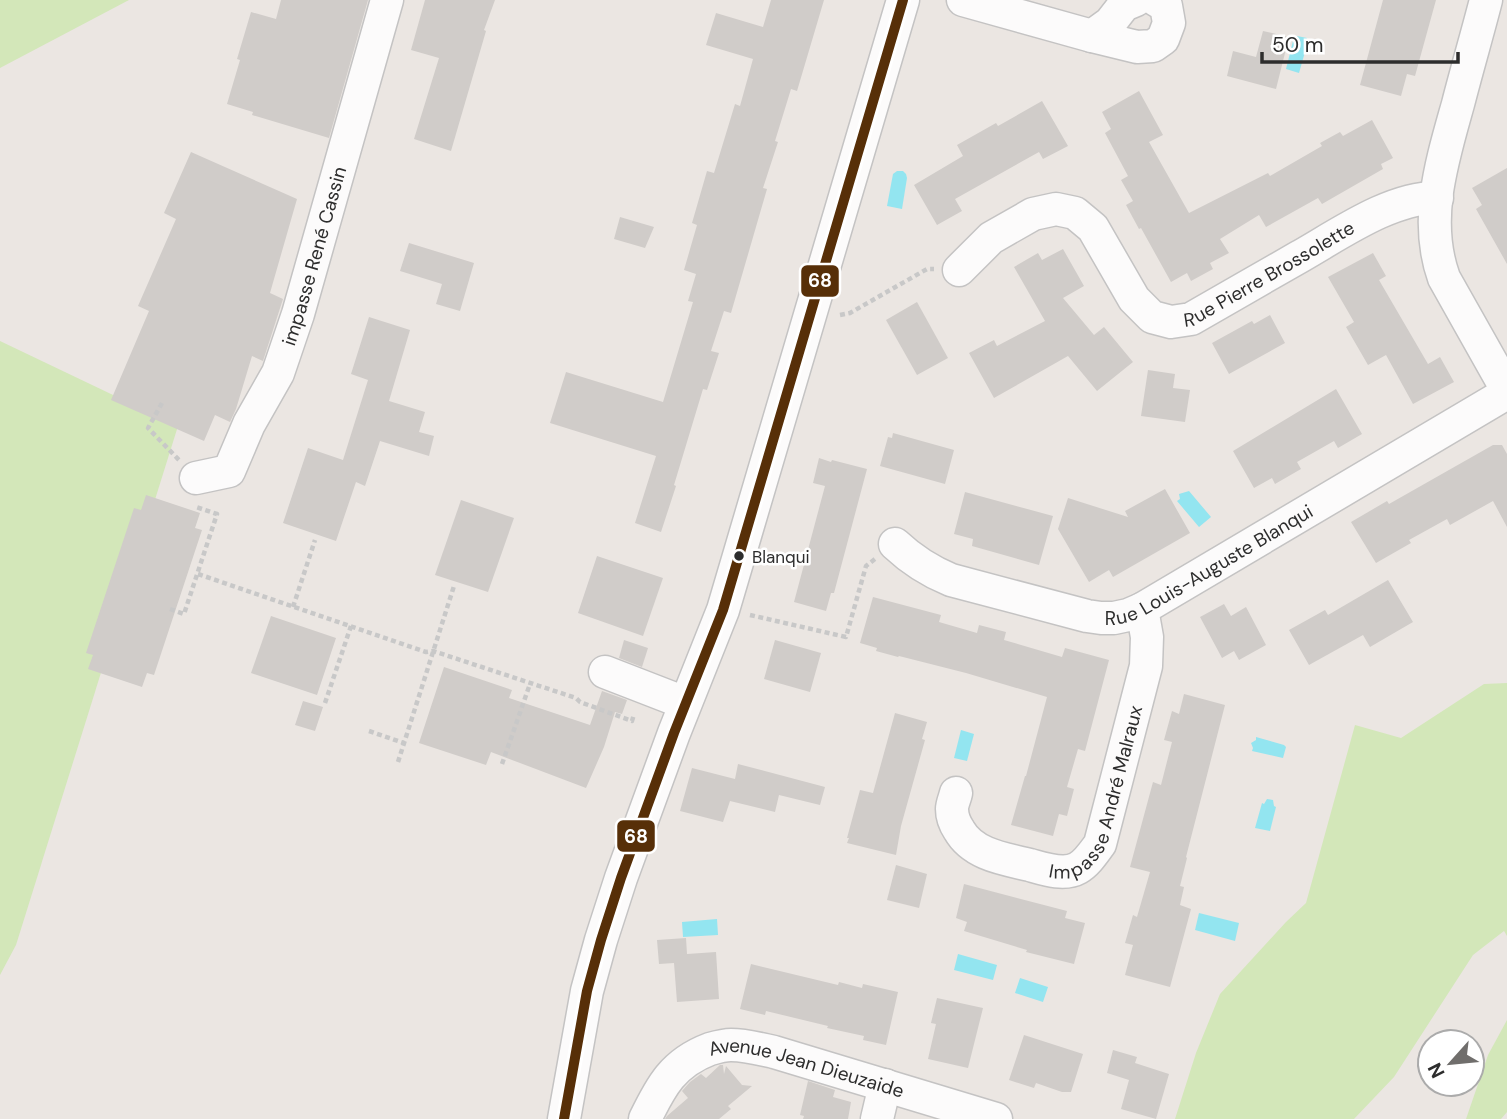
<svg xmlns="http://www.w3.org/2000/svg" width="1507" height="1119" font-family="'DM Sans',sans-serif">
  <style>
    .green { fill: #d3e7b9 }
    .water { fill: #93e5f0 }
    .building { fill: #d0ccc9 }
    .lines { fill: none; stroke-linecap: round; stroke-linejoin: round }
    .minor-casing { stroke: #c4c3c3; stroke-width: 35 }
    .path { stroke: #c8c8c8; stroke-width: 4.5; stroke-dasharray: 5 3.5; stroke-linecap: butt }
    .minor { stroke: #fcfbfb; stroke-width: 32 }
    .bus-1-casing { stroke: #fff; stroke-width: 16 }
    .bus-1 { stroke: #572f08; stroke-width: 10 }
    .bus-dot { fill: #2d2d2d; stroke: #fff; stroke-width: 2.5 }
    .labels { text-anchor: middle; stroke-width: 5; stroke-linejoin: round; paint-order: stroke }
    .bus-label { font-size: 17px; fill: #2d2d2d; stroke: #fff; text-anchor: start }
    .street-label { font-size: 19px; fill: #2d2d2d; stroke: #fff }
    .line-badge { stroke: #fff; stroke-width: 2.5 }
    .badge-label { font-size: 19px; text-anchor: middle; font-weight: bold; fill: #fff }
  </style>
  <rect width="100%" height="100%" fill="#ebe6e2"/>
  <g class="green">
    <polygon points="0,0 129,0 0,68"/>
    <polygon points="0,341 178,426 16,945 0,975"/>
    <polygon points="1507,683 1507,936 1504,931 1473,955 1394,1077 1354,1119 1175,1119 1196,1053 1220,994 1286,922 1306,903 1355,725 1401,738 1484,684"/>
    <polygon points="1507,1020 1507,1112 1501,1119 1466,1119 1488,1055"/>
  </g>
  <g class="water">
    <polygon points="1297,36 1307,38 1305,44 1307,45 1299,73 1286,69 1293,41 1296,41"/>
    <polygon points="897,171 903,171 906,174 907,178 902,209 887,206 893,174"/>
    <polygon points="1189,491 1211,517 1199,527 1177,501 1180,499 1179,494"/>
    <polygon points="961,730 974,734 967,761 954,758"/>
    <polygon points="1256,737 1284,745 1286,747 1283,758 1252,751 1253,748 1251,743 1256,740"/>
    <polygon points="1267,799 1273,800 1274,806 1276,807 1270,831 1255,828 1262,803 1264,804"/>
    <polygon points="1199,913 1239,923 1235,941 1195,930"/>
    <polygon points="717,919 718,935 683,937 682,922"/>
    <polygon points="958,954 997,965 993,980 954,970"/>
    <polygon points="1020,978 1048,987 1043,1002 1015,993"/>
  </g>
  <g class="building">
    <polygon points="281,0 368,0 329,138 252,115 253,112 227,104 240,60 237,59 251,12 276,19"/>
    <polygon points="425,0 495,0 484,30 486,31 451,151 414,139 439,58 411,50"/>
    <polygon points="771,0 824,0 797,91 791,89 775,141 778,142 763,188 767,189 731,313 724,311 711,351 719,353 707,390 703,389 674,485 676,486 661,532 635,523 656,456 550,423 566,372 663,402 693,302 688,301 696,274 684,270 697,225 692,223 707,171 714,173 735,104 740,106 753,59 706,45 716,13 763,27"/>
    <polygon points="1383,0 1436,0 1415,76 1407,74 1401,96 1360,85"/>
    <polygon points="1263,31 1289,37 1276,89 1227,76 1233,51 1256,57"/>
    <polygon points="1139,91 1163,135 1149,142 1189,213 1268,173 1270,176 1322,146 1320,143 1340,132 1343,136 1372,120 1393,158 1381,164 1383,169 1322,204 1318,198 1266,227 1259,215 1220,239 1229,253 1210,263 1213,269 1191,281 1187,273 1171,282 1141,228 1139,229 1126,205 1133,201 1121,180 1128,176 1105,133 1111,129 1102,112"/>
    <polygon points="1042,101 1068,146 1043,159 1039,152 955,199 962,211 937,225 914,185 963,156 957,145 996,123 998,126"/>
    <polygon points="191,152 297,199 270,293 283,299 263,361 252,356 236,409 230,422 215,415 204,441 111,400 149,311 138,306 176,219 164,213"/>
    <polygon points="1507,168 1507,264 1476,209 1482,205 1472,188"/>
    <polygon points="620,217 654,227 645,248 614,239"/>
    <polygon points="409,243 474,263 460,311 436,304 442,284 400,271"/>
    <polygon points="1063,249 1084,286 1063,298 1094,335 1104,327 1133,362 1097,391 1068,356 994,398 969,353 994,340 997,346 1045,321 1014,267 1038,253 1042,260"/>
    <polygon points="1373,253 1386,276 1379,280 1428,364 1440,357 1454,382 1413,404 1386,355 1368,365 1346,327 1354,322 1328,277"/>
    <polygon points="917,302 948,358 917,375 886,320"/>
    <polygon points="1270,315 1285,343 1229,374 1212,343 1252,321 1254,324"/>
    <polygon points="369,317 410,330 389,401 425,412 419,432 434,436 429,456 380,441 365,486 356,482 336,541 283,523 308,448 343,460 368,380 351,374"/>
    <polygon points="1148,370 1175,374 1173,388 1190,390 1185,422 1141,416"/>
    <polygon points="1336,389 1362,434 1338,448 1334,441 1297,462 1301,469 1275,484 1272,478 1254,488 1233,451"/>
    <polygon points="893,433 954,450 945,484 880,466 888,437 892,438"/>
    <polygon points="1493,445 1502,445 1507,454 1507,527 1493,501 1450,525 1447,519 1409,540 1411,543 1376,563 1351,522 1387,501 1389,504"/>
    <polygon points="819,458 831,462 832,460 867,469 834,593 831,593 826,611 794,602 825,486 813,483"/>
    <polygon points="1165,489 1190,533 1113,577 1109,570 1089,582 1058,529 1068,498 1128,517 1125,511"/>
    <polygon points="965,492 1053,516 1039,565 972,546 973,539 954,534"/>
    <polygon points="146,495 200,513 195,528 202,530 154,675 147,673 142,687 88,669 93,655 86,653 134,508 141,510"/>
    <polygon points="461,500 514,518 488,592 435,575"/>
    <polygon points="597,556 663,578 643,636 578,613"/>
    <polygon points="1388,580 1413,622 1370,647 1363,635 1309,665 1289,630 1325,610 1328,615"/>
    <polygon points="873,597 941,615 939,622 977,633 979,625 1006,632 1004,640 1062,657 1065,648 1109,660 1085,751 1078,749 1067,787 1074,789 1067,816 1059,814 1053,836 1011,825 1025,776 1026,776 1047,697 966,673 899,656 898,657 876,651 877,648 860,643"/>
    <polygon points="1224,604 1231,616 1246,607 1266,645 1239,660 1234,651 1222,658 1200,617"/>
    <polygon points="271,616 336,638 317,695 251,673"/>
    <polygon points="624,640 648,648 642,667 619,658"/>
    <polygon points="775,640 821,653 810,692 764,679"/>
    <polygon points="444,667 512,690 509,698 590,725 602,691 627,700 622,714 615,712 604,747 586,788 491,752 486,765 419,743"/>
    <polygon points="1184,694 1225,705 1186,857 1187,858 1180,886 1184,887 1180,905 1191,909 1170,987 1125,975 1133,945 1125,943 1133,915 1137,917 1150,872 1130,867 1153,782 1161,785 1172,742 1164,740 1172,711 1179,714"/>
    <polygon points="303,701 323,707 315,731 295,725"/>
    <polygon points="895,713 927,722 922,739 925,740 901,826 896,855 847,843 849,838 847,838 860,790 873,793"/>
    <polygon points="738,764 825,787 820,805 779,795 775,812 730,801 723,822 680,811 692,768 735,779"/>
    <polygon points="896,865 927,874 919,908 887,900"/>
    <polygon points="964,884 1067,911 1065,918 1085,923 1074,964 1026,952 1027,950 964,931 967,922 956,918"/>
    <polygon points="686,938 687,954 716,952 719,999 677,1002 674,963 659,964 657,940"/>
    <polygon points="751,964 838,985 839,982 862,988 863,984 898,992 886,1045 863,1040 864,1036 827,1028 828,1026 766,1011 765,1015 740,1009"/>
    <polygon points="937,998 983,1008 968,1068 928,1059 936,1024 931,1023"/>
    <polygon points="1024,1035 1083,1054 1071,1092 1062,1092 1036,1083 1034,1088 1009,1080"/>
    <polygon points="1113,1050 1137,1057 1135,1063 1169,1074 1156,1119 1121,1109 1129,1080 1107,1073"/>
    <polygon points="720,1065 723,1065 724,1074 726,1066 742,1085 752,1086 728,1106 731,1109 719,1119 665,1119 667,1116 688,1098 682,1091 690,1082 701,1074 706,1078"/>
    <polygon points="808,1081 835,1090 833,1097 851,1102 848,1119 803,1119 804,1116 800,1115"/>
  </g>
  <g class="lines">
    <g class="minor-casing">
      <g id="minor">
        <polyline points="963,0 1092,36 1137,47 1153,46 1163,39 1169,23 1166,6 1156,0"/>
        <path d="M1486,0C1477,35 1467,69 1458,104C1442,161 1423,220 1444,278L1507,390"/>
        <polyline points="1092,36 1110,23 1124,5 1136,0"/>
        <path id="s1" d="M959,270L991,238L1033,214L1056,209L1075,213L1093,228L1134,299L1152,317L1171,322L1191,319C1227,298 1263,278 1299,257C1338,235 1391,197 1437,198"/>
        <path id="s2" d="M196,478L229,471L249,424L278,373L298,314L387,0"/>
        <path id="s3" d="M895,544C912,560 929,571 951,580L1087,616L1101,618H1114L1128,615L1142,609L1507,393"/>
        <polyline points="605,672 685,703"/>
        <path id="s4" d="M956,793C955,798 952,804 952,809C952,817 955,824 959,830C973,855 1005,859 1030,865C1044,869 1064,876 1078,868C1087,863 1094,852 1100,844L1146,666L1147,637L1142,609"/>
        <polyline points="564,1119 587,991 601,940 621,878 674,733 723,610 903,0"/>
        <path id="s5" d="M645,1119C661,1086 673,1063 710,1049C717,1047 724,1045 731,1045C746,1045 760,1049 774,1052L996,1119"/>
        <polyline points="877,1119 885,1085"/>
      </g>
    </g>
    <g class="path">
      <polyline points="840,315 850,313 927,269 934,269"/>
      <polyline points="162,403 148,428 179,460"/>
      <polyline points="198,574 426,652 433,651 576,698 580,702 632,721 634,714"/>
      <polyline points="293,607 315,540"/>
      <polyline points="170,609 184,614 217,514 196,507"/>
      <polyline points="750,615 846,637 866,566 875,559"/>
      <polyline points="325,703 351,626"/>
      <polyline points="369,731 404,743"/>
      <polyline points="398,762 454,586"/>
      <polyline points="502,764 530,684"/>
    </g>
    <use href="#minor" class="minor"/>
    <g class="bus-1-casing">
      <polyline id="bus-1" points="564,1119 587,991 601,940 621,878 674,733 723,610 903,0"/>
    </g>
    <use href="#bus-1" class="bus-1"/>
  </g>
  <circle class="bus-dot" cx="739" cy="556" r="6"/>
  <g class="labels">
    <g class="bus-label">
      <text x="752" y="563">Blanqui</text>
    </g>
    <g class="street-label">
      <text dy="7" stroke="none"><textPath href="#s2" startOffset="266">impasse René Cassin</textPath></text>
      <text dy="7" stroke="none"><textPath href="#s1" startOffset="397">Rue Pierre Brossolette</textPath></text>
      <text dy="7" stroke="none"><textPath href="#s3" startOffset="343">Rue Louis-Auguste Blanqui</textPath></text>
      <text dy="7" stroke="none"><textPath href="#s4" startOffset="243">Impasse André Malraux</textPath></text>
      <text dy="7" stroke="none"><textPath href="#s5" startOffset="198">Avenue Jean Dieuzaide</textPath></text>
    </g>
  </g>
  <g class="line-badge">
    <rect x="800" y="264" width="40" height="34" rx="7" fill="#572f08"/>
    <rect x="616" y="819" width="40" height="34" rx="7" fill="#572f08"/>
  </g>
  <g class="badge-label">
    <text x="820" y="287">68</text>
    <text x="636" y="843">68</text>
  </g>
  <g transform="translate(1451 1063) rotate(243)"><circle r="33" fill="#ffffff" stroke="#ababab" stroke-width="2"/>
  <path d="M0-5L12 26L0 18L-12 26Z" fill="#706e6c"/>
  <text y="-10" font-size="19" font-weight="bold" text-anchor="middle" fill="#2d2d2d">N</text>
  </g>
  <path d="M1262 52v10h196v-10" fill="none" stroke="#2d2d2d" stroke-width="3.5"/>
  <text x="1272" y="52" font-size="21" fill="#2d2d2d" stroke="#ffffff" stroke-width="5" paint-order="stroke">50 m</text>
</svg>
